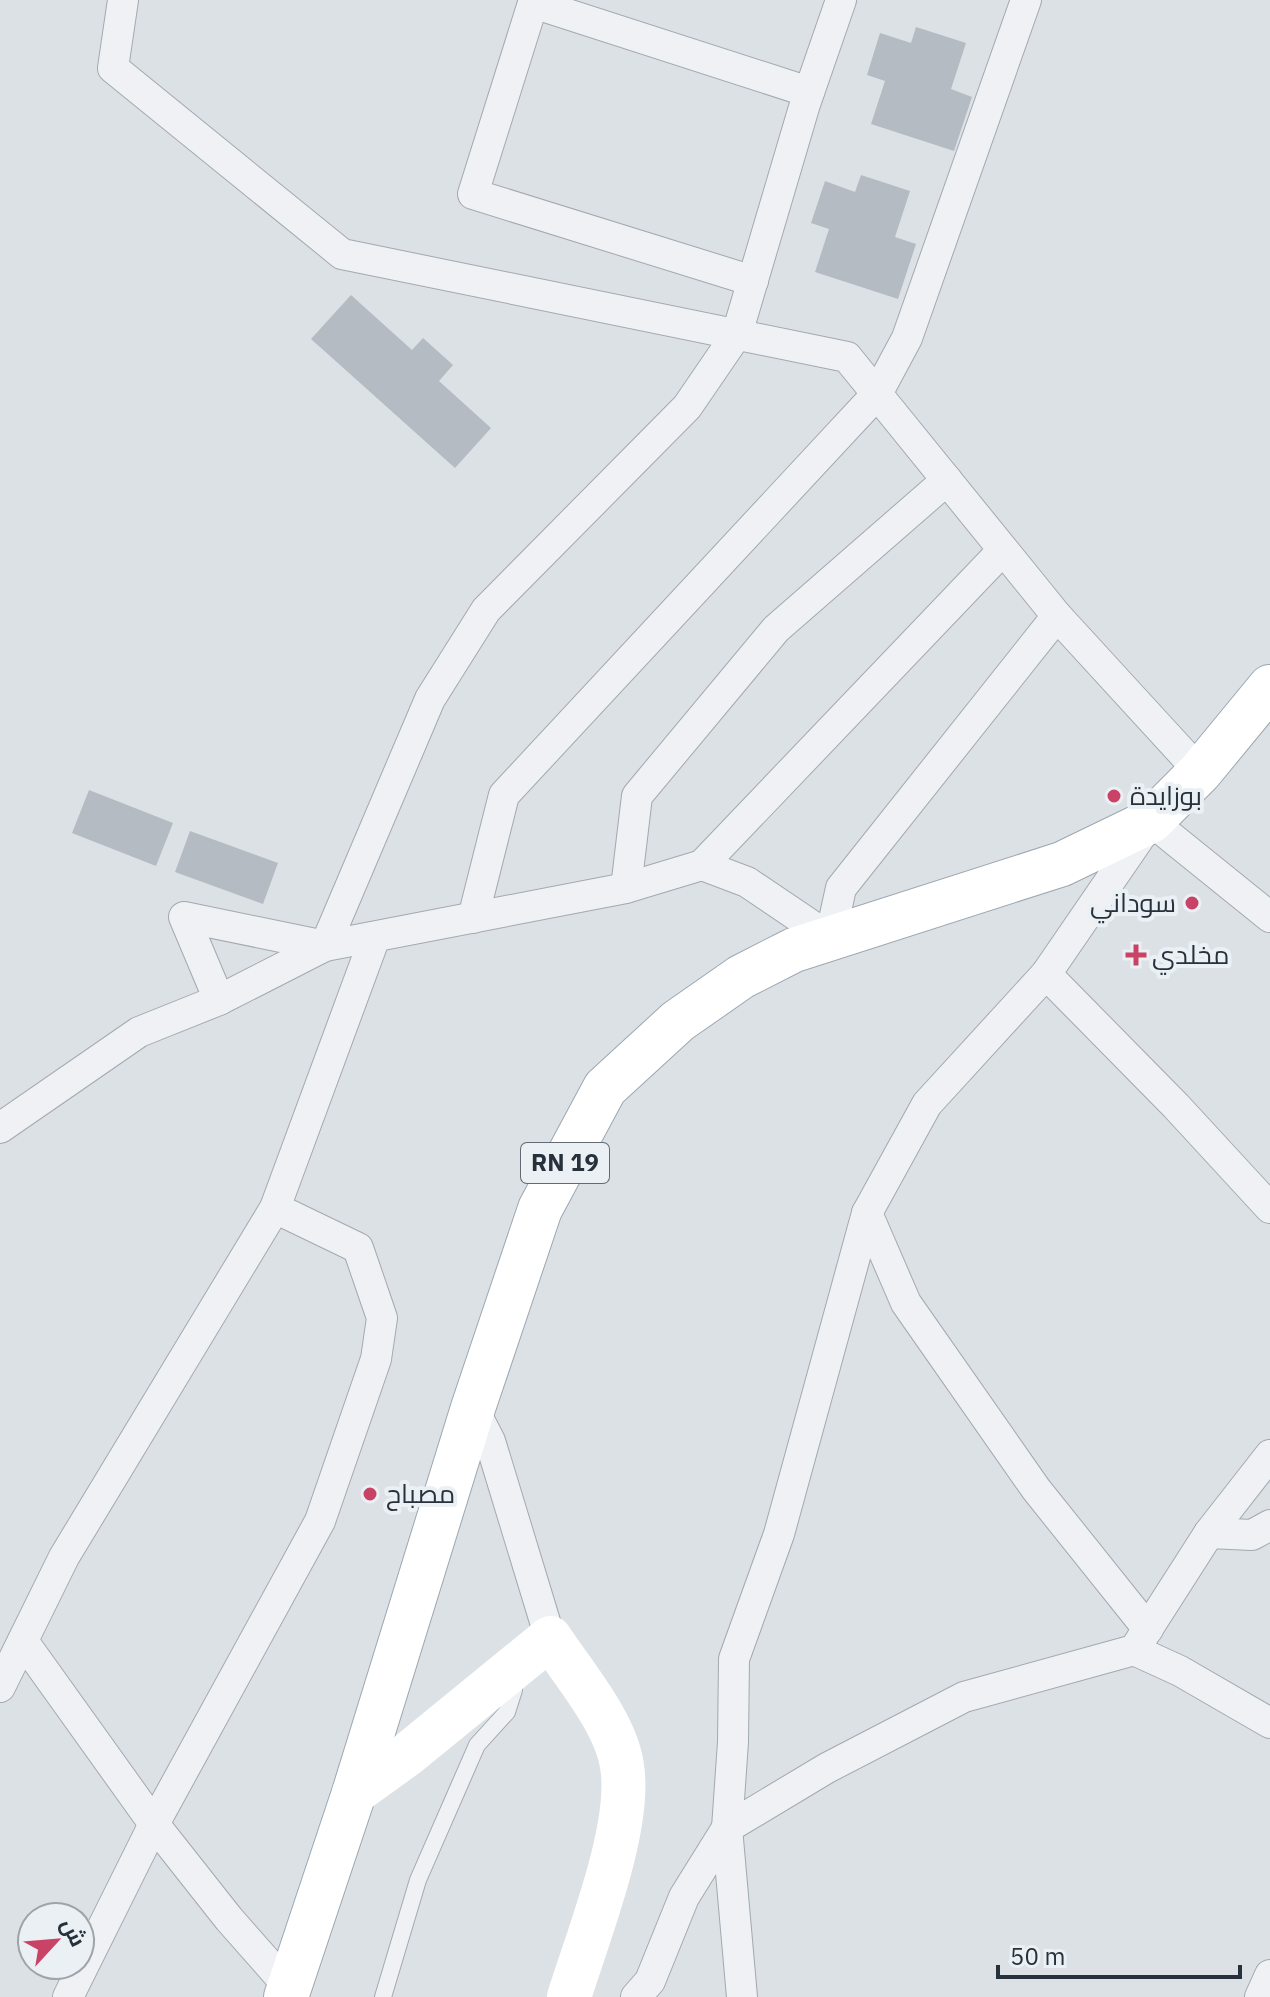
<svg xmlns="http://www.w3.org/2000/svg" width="1270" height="1997" font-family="'IBM Plex Sans',Cairo,sans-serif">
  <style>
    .building { fill: #b4bbc2 }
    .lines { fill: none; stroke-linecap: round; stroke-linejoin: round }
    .service-casing { stroke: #a2a9b0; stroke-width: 18 }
    .minor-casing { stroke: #a2a9b0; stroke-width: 32 }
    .primary-casing { stroke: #9ca7b1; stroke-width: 46 }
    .service { stroke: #eff1f4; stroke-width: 16 }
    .minor { stroke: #eff1f4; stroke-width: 30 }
    .secondary { stroke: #fff; stroke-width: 44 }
    .primary { stroke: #fff; stroke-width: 44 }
    .poi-dot { fill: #c94366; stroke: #ebf0f4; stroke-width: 3 }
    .labels { text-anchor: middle; stroke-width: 8; stroke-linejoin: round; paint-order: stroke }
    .shield { fill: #ebf0f4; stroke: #626a73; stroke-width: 2 }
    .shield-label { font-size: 24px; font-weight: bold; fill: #27313c }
    .poi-label { font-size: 26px; fill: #27313c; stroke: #ebf0f4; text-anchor: start }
  </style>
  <rect width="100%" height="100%" fill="#dce1e6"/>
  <g class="building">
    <polygon points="916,27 966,43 951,89 972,97 954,151 871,124 885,81 867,75 880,33 911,43"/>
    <polygon points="861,175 910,191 895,237 916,244 898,299 815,272 829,229 811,223 825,181 855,192"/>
    <polygon points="351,295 412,350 423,338 453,365 439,381 491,428 455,468 311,339"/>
    <polygon points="89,790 173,823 156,866 72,833"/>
    <polygon points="190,831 278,863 263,904 175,872"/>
  </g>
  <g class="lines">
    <g class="service-casing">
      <polyline id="service" points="383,1997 418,1880 477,1745 507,1712 514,1690 513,1677"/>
    </g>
    <g class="minor-casing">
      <g id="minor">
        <polyline points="123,0 113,68 342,254 847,357 1057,616 1200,772"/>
        <polyline points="841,0 805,104 737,334 687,407 486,610 430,699 325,946 626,888 702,865 1003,550"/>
        <polyline points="753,281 473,194 533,3 809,92"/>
        <polyline points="702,865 747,882 830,938 841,888 1057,616"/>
        <polyline points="626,888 637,796 776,629 947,480"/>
        <polygon points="184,917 325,946 219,1000"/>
        <polyline points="473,918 504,795 877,394 907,338 1026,0"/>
        <polyline points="1046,974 1176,1106 1270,1208"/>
        <polyline points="0,1128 139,1032 219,1000"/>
        <polyline points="867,1213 927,1104 1046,974 1151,821 1270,917"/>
        <polyline points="473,1408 490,1441 550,1638"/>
        <polyline points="1209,1533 1252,1535 1270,1525"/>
        <polyline points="23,1641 154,1824 229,1919 289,1987"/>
        <polyline points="1138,1644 1209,1533 1270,1455"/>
        <polyline points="0,1687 64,1557 275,1208 375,937"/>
        <polyline points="68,1997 154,1824 320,1521 376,1359 382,1318 358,1248 275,1208"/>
        <polyline points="636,1997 650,1981 684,1897 727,1828 827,1768 964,1697 1134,1650 1180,1671 1270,1723"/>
        <polyline points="742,1997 727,1828 733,1742 734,1659 779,1534 867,1213 906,1303 1036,1489 1148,1629"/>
        <polyline points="1260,1997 1270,1975"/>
      </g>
    </g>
    <g class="primary-casing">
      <polyline id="primary" points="286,1997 354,1793 473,1408 540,1209 605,1088 678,1021 741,977 794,950 1062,864 1151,821 1200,772 1270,687"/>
    </g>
    <use href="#service" class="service"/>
    <use href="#minor" class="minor"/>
    <path class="secondary" d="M354,1793L408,1754L550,1638C574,1674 616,1723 622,1766C632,1827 588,1936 569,1997"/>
    <use href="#primary" class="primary"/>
  </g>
  <g class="poi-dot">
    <circle cx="1114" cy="796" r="8"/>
    <circle cx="1192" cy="903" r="8"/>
    <path d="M1132 943h8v8h8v8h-8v8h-8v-8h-8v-8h8z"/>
    <circle cx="370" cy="1494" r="8"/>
  </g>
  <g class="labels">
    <rect class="shield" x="521" y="1143" width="88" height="40" rx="6"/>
    <g class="shield-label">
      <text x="565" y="1171">RN 19</text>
    </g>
    <g class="poi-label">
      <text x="1130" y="805">بوزايدة</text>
      <text x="1176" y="912" text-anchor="end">سوداني</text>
      <text x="1152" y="964">مخلدي</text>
      <text x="386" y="1503">مصباح</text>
    </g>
  </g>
  <g transform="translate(56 1941) rotate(64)"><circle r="38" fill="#ebf0f4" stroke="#9da4aa" stroke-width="2"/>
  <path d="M0-6L14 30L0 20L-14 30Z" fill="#c94366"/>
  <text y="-12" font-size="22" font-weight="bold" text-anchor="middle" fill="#27313c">ش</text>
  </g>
  <path d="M998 1965v12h242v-12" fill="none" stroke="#27313c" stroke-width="4"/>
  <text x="1010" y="1965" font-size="24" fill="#27313c" stroke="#ebf0f4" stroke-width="6" paint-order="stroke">50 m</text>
</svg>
